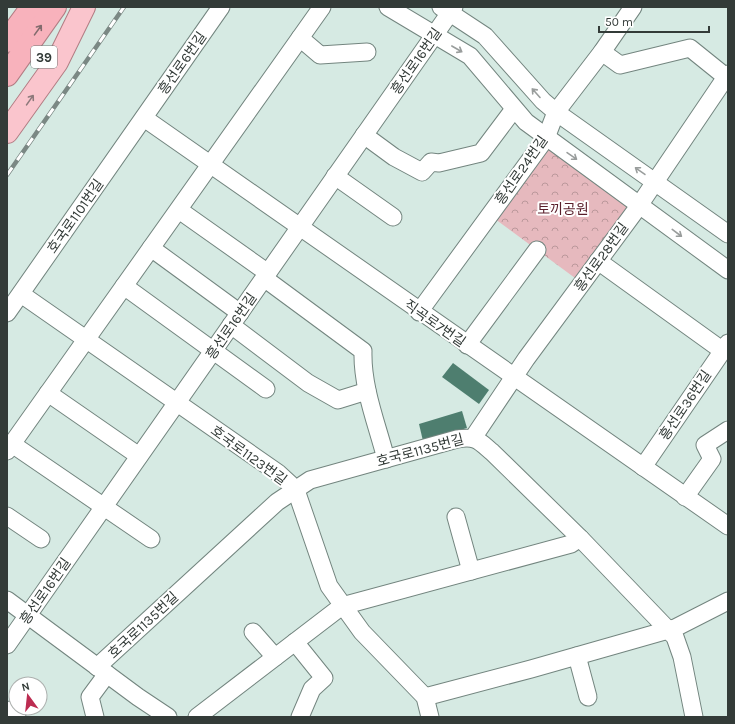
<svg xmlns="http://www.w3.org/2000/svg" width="735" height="724" font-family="Karla,'Noto Sans KR',sans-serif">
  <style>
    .park { fill: url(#park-crowns) }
    .building { fill: #4e7e6f }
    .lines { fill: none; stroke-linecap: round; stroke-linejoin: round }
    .minor-casing { stroke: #73857f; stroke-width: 19 }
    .primary-casing { stroke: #b27c83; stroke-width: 24 }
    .trunk-casing { stroke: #b27c83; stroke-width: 24 }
    .minor { stroke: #fff; stroke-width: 17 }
    .primary { stroke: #fac5cd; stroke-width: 22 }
    .trunk { stroke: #f8b2bc; stroke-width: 22 }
    .rail-casing { stroke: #7b8884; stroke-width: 4.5 }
    .rail { stroke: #fff; stroke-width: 3; stroke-dasharray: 9; stroke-linecap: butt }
    .oneway { stroke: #826b6d }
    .oneway2 { stroke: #999d9c }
    .oneway3 { stroke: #8d797b }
    .labels { text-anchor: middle; stroke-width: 4; stroke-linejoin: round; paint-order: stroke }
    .shield { fill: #fff; stroke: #707674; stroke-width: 1 }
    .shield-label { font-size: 13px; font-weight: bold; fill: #333b38 }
    .street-label { font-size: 14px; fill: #333b38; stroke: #fff }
    .park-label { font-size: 14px; fill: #591e2a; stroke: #fff }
  </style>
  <defs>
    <pattern id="park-crowns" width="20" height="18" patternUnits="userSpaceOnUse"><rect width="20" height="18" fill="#e6b9be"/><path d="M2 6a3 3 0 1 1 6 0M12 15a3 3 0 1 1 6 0" fill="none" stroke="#bb989b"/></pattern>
  </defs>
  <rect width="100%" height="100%" fill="#d6eae3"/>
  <polygon class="park" points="551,141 636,202 575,278 491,216"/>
  <g class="building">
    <polygon points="453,363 489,390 479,404 442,377"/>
    <polygon points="462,411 467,428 423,441 419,424"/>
  </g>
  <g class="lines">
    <g class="minor-casing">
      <g id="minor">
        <polyline points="388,7 470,56 526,122 728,270"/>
        <polyline points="441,7 485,36 543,101 556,112 728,234"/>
        <polyline points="300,38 320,55 367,52"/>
        <polyline points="602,52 620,65 690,48 726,77"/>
        <polyline points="144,118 728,526"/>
        <polyline points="364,135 394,157 422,172 431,162 439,163 481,153 514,109"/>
        <polyline points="335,176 393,217"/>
        <polyline points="179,210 268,273"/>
        <polyline points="151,248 240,313"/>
        <polyline points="598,261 723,351"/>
        <path d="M264,278L363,351C362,388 377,424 386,459"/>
        <polyline points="124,286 266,389"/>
        <polyline points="21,294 278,473 290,484 298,496 329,586 362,632 425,697 430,717"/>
        <polyline points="419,312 546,138 556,112 602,52 633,7"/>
        <polyline points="7,313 221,7"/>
        <polyline points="231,325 308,383 338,400 367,391"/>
        <polyline points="467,345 537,250"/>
        <polyline points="48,393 139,456"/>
        <polyline points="473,438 526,359 636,210 728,74"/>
        <polyline points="12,444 151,539"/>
        <polyline points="7,451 322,7"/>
        <polyline points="643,467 728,343"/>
        <polyline points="685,497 712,459 705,445 728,430"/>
        <polyline points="7,516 41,539"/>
        <polyline points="456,517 471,571"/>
        <polyline points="7,600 138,697 168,717"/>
        <polyline points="253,632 275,657"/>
        <polyline points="295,642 324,678 312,689 300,717"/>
        <polyline points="7,645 454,7"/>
        <polyline points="577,656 588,697"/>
        <path d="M97,667L277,502L310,480L457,439C476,436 478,440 492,452L580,538L675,637L682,657L694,717"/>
        <polyline points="425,697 531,669 675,628 728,601"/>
        <polyline points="7,710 17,717"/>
        <polyline points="95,717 90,697 107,674"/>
        <polyline points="197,717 342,606 571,544 580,538"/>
      </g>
    </g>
    <g class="primary-casing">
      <polyline id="primary" points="7,132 57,62 84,7"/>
    </g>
    <g class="trunk-casing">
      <g id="trunk">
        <polyline points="7,41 32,7"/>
        <polyline points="7,75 55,7"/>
      </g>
    </g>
    <use href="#minor" class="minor"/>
    <use href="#primary" class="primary"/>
    <use href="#trunk" class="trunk"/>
    <g class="rail-casing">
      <polyline id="rail" points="7,175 124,7"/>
    </g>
    <use href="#rail" class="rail"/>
  </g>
  <defs><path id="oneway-shaft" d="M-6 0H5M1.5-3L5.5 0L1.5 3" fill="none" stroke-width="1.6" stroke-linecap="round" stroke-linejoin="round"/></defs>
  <use class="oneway" href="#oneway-shaft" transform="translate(38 30) rotate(-54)"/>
  <g class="oneway2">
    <use href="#oneway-shaft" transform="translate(457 49) rotate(30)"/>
    <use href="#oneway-shaft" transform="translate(536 93) rotate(-132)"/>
    <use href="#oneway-shaft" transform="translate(572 156) rotate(35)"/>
    <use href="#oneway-shaft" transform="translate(640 171) rotate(-145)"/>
    <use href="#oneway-shaft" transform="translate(677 233) rotate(37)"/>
  </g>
  <use class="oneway3" href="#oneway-shaft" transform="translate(30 100) rotate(-55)"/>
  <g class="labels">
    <rect class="shield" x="31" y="46" width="26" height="22" rx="3"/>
    <g class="shield-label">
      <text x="44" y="62">39</text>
    </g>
    <g class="street-label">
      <text transform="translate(416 61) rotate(-55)" y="5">흥선로16번길</text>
      <text transform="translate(182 63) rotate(-55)" y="5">흥선로6번길</text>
      <text transform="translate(521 170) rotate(-55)" y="5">흥선로24번길</text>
      <text transform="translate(75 216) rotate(-55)" y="5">호국로1101번길</text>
      <text transform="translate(601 257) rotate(-54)" y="5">흥선로28번길</text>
      <text transform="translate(435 323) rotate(35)" y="5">직곡로7번길</text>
      <text transform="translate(231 326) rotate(-55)" y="5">흥선로16번길</text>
      <text transform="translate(685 405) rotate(-56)" y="5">흥선로36번길</text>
      <text transform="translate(420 450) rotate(-15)" y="5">호국로1135번길</text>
      <text transform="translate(249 455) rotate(36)" y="5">호국로1123번길</text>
      <text transform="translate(45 591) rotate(-55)" y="5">흥선로16번길</text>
      <text transform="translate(143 625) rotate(-43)" y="5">호국로1135번길</text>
    </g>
    <g class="park-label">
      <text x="563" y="214">토끼공원</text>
    </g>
  </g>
  <rect width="735" height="724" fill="none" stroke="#333b38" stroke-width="16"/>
  <g transform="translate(28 696) rotate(345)"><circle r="19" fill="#ffffff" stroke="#adb1af"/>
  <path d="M0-3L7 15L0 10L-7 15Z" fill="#bc2c51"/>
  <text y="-6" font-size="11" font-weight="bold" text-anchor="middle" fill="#333b38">N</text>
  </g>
  <path d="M599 26v6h110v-6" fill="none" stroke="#333b38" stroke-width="2"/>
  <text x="605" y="26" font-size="12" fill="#333b38" stroke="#ffffff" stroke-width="3" paint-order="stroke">50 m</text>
</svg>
